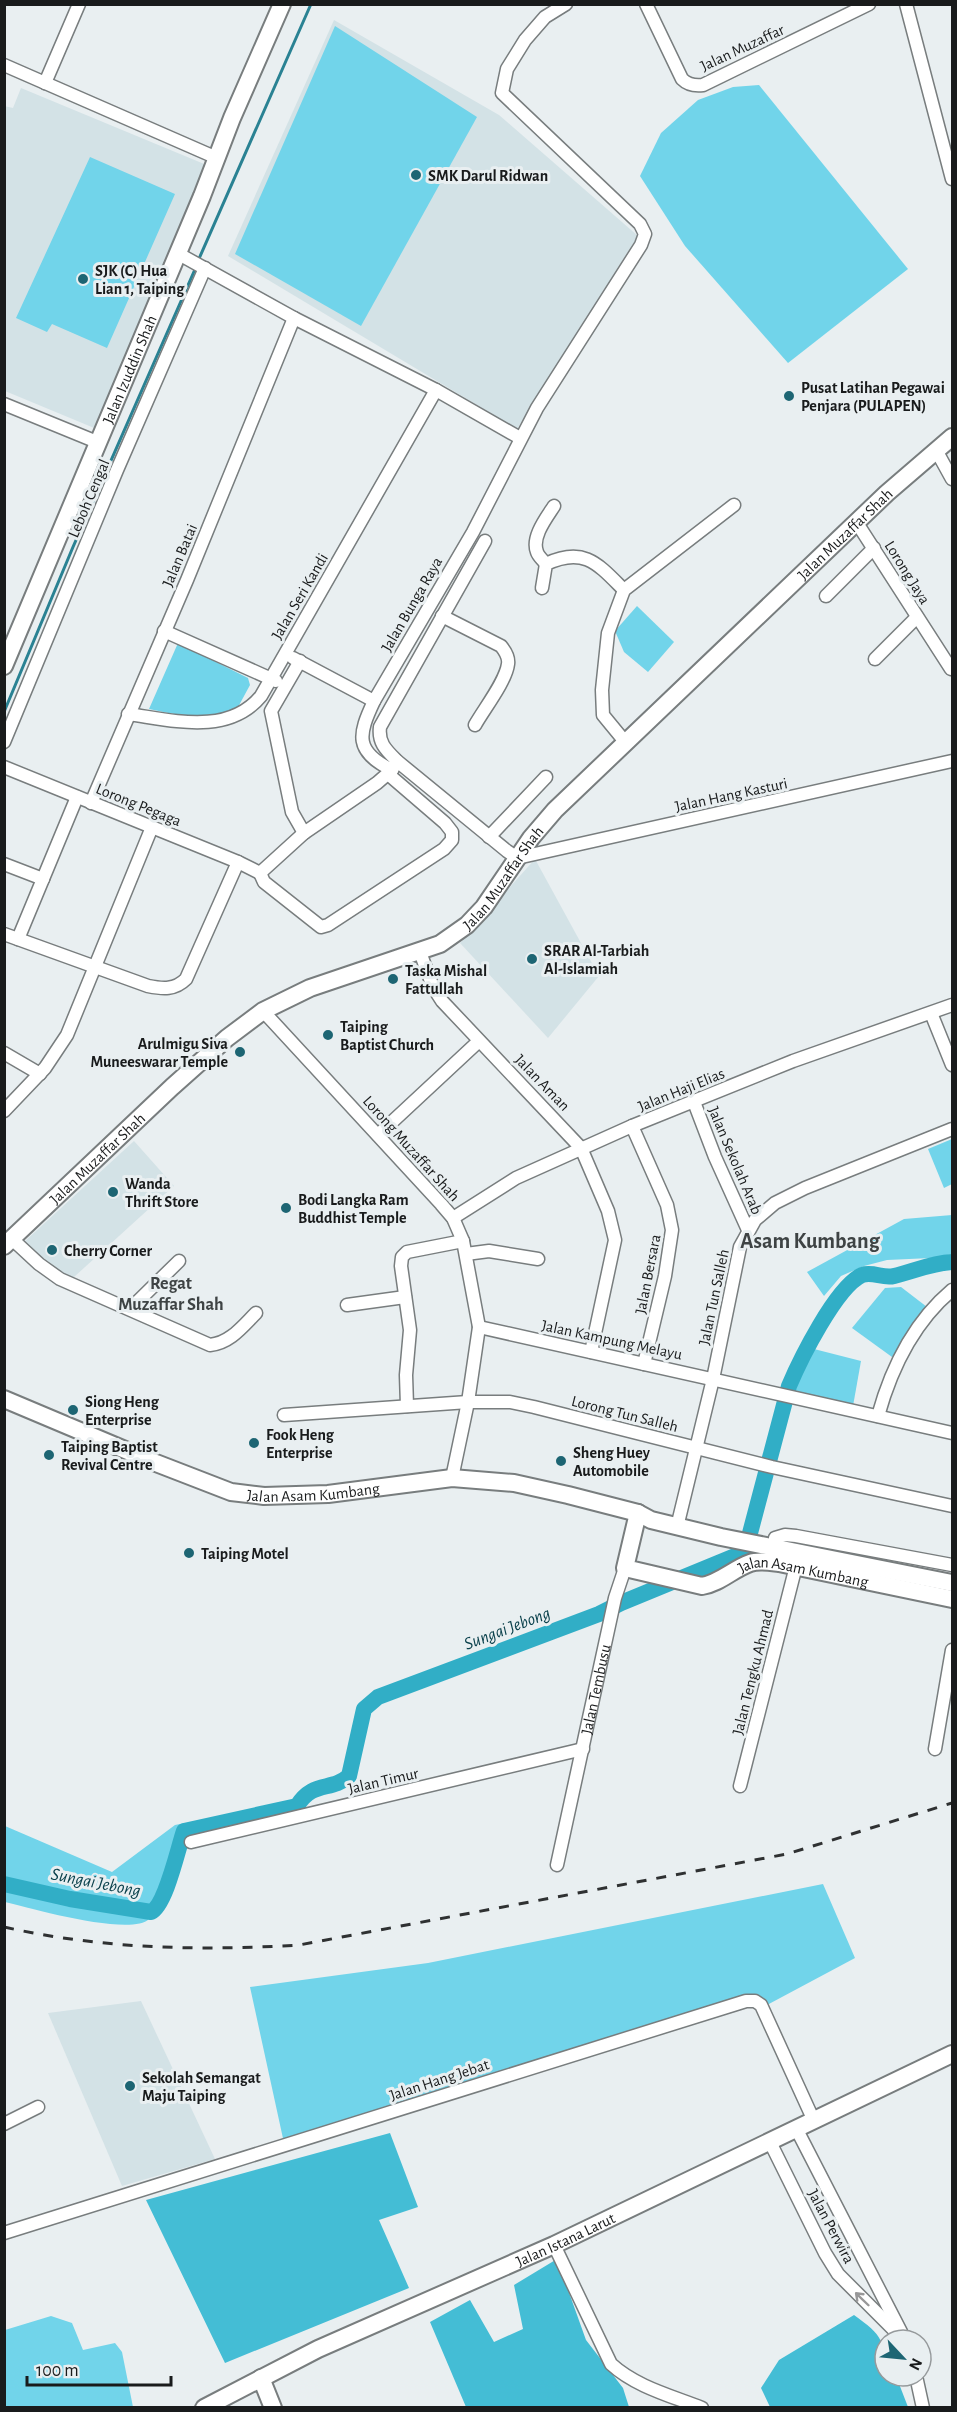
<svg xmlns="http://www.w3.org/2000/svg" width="957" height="2412" font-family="'Alegreya Sans',sans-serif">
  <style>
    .built { fill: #d3e2e6 }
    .green { fill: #71d4ea }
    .forest { fill: #44bdd5 }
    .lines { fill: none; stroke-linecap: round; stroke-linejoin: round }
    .stream { stroke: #2a8293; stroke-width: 3 }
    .river { stroke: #31aec6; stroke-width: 16 }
    .minor-casing { stroke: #787d7e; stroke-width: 15 }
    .secondary-casing { stroke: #787d7e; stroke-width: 20 }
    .minor { stroke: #fff; stroke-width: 12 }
    .secondary { stroke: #fff; stroke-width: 16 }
    .rail { stroke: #2f3132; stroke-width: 3; stroke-dasharray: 10 10; stroke-linecap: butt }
    .oneway { stroke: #989899 }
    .poi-dot { fill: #1d6573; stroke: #e9eff1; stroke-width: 2 }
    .labels { text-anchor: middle; stroke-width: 6; stroke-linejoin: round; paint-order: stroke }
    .street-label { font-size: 16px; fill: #191b1c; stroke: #e9eff1 }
    .poi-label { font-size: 16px; font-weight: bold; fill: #191b1c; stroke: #e9eff1; text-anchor: start }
    .neighbourhood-label { font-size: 18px; font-weight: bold; fill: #3e4344; stroke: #e9eff1 }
    .water-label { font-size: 18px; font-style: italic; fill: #0b414c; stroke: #e9eff1 }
    .district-label { font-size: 22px; font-weight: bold; fill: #3e4344; stroke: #e9eff1 }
  </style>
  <rect width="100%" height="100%" fill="#e9eff1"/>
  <g class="built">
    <polygon points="334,20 499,115 638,236 517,429 228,256"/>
    <polygon points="21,88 209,166 99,430 5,391 4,106 13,108"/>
    <polygon points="535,859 599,976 548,1038 460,943"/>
    <polygon points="134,1141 174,1186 63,1287 23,1243"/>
    <polygon points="141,2001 215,2159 122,2186 48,2013"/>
  </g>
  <g class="green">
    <polygon points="335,26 477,117 361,326 235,254"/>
    <polygon points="759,85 908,269 788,363 685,246 640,176 661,133 698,100 733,87"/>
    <polygon points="90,157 175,194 107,348 52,324 47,332 16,318"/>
    <polygon points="637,606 674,642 648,672 624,652 615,631"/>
    <path d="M178,643L248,678L250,685L237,709C201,722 185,716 149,709Z"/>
    <polygon points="952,1139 952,1184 944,1188 928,1149"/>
    <polygon points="952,1215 952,1254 931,1258 887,1260 864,1266 841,1276 824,1296 807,1272 904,1219"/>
    <polygon points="901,1287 927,1307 892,1357 852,1328 885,1288"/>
    <polygon points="814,1349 861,1361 853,1406 792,1395 803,1366"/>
    <path d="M185,1823C179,1841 160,1908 149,1919C131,1937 30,1908 5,1902V1826L112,1872L175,1825Z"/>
    <polygon points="823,1884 855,1958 767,2005 763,1999 749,1996 284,2143 250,1987 428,1963"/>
    <polygon points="51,2316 72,2323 83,2350 115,2343 122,2352 133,2407 5,2407 5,2330"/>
  </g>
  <g class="forest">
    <polygon points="390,2133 418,2207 379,2220 409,2288 225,2363 146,2200"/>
    <polygon points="557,2259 586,2340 623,2388 629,2407 466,2407 430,2322 470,2300 494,2342 523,2329 514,2285"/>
    <path d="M854,2315C883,2336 885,2340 885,2376H896L908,2407H770L761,2388L779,2360Z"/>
  </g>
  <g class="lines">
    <g class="stream">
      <polyline points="198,261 311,4"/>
      <polyline points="4,712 73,547 196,267"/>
    </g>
    <path class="river" d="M4,1884L70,1899L151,1912C166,1905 178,1848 184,1831L297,1806C313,1780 331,1792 349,1776L364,1709L378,1697L599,1614L621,1603L745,1552L789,1386C800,1360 836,1287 862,1275C873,1271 883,1279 894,1276C914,1271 932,1263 952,1262"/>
    <g class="minor-casing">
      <g id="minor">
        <path d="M646,4L682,79C688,85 695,86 703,85L869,4"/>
        <polyline points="906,4 952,179"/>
        <polyline points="4,65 217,158"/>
        <polyline points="45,83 79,4"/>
        <polyline points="177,253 294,318 436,390 520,438"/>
        <polyline points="4,404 97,442"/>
        <polyline points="936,450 952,479"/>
        <polyline points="857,523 951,669"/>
        <path d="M485,541L380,727C378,743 386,750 397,761L507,851L517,858L952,761"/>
        <path d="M546,564C543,560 538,556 537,552C531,537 547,517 554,506"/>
        <path d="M542,588L546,564C584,546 598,564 624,590"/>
        <polyline points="826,596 874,548"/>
        <path d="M442,616L501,646C505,651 509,658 508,664C506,681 484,709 475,725"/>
        <polyline points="164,631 276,681"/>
        <polyline points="293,658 374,701"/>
        <polyline points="875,659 917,617"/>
        <polyline points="300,661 271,711 292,812 304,833"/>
        <path d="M128,714C172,720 228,736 261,696L436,390"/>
        <polyline points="4,742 117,470 205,268"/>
        <polyline points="626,743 603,715 602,690 608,633 624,590 734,505"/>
        <path d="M397,761L392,770C354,751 358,735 374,701L473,532L537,408L641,245L645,234L640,224L502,93L507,69L525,40L545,17L566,4"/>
        <polyline points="4,767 238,862 260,873"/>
        <polyline points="91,803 187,580 294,318"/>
        <polyline points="489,837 546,777"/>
        <polyline points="4,864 43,879"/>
        <polyline points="260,873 264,882 321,927 328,925 444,849 452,840 452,832 445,823 388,774"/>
        <polyline points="260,873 304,833 377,783 392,770"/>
        <path d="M4,934L148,986C163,989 175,990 186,979L238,862"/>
        <polyline points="18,939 77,797"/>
        <polyline points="420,952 433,987 442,1001 581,1148 608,1211 615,1240 591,1352"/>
        <polyline points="263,1011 441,1204 453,1218 463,1241 479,1327 468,1402 452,1478"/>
        <polyline points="931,1013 952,1065"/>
        <polyline points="4,1053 40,1074"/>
        <polyline points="694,1102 715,1157 748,1230"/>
        <polyline points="4,1111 45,1068 67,1035 152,827"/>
        <polyline points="632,1126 667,1205 672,1230 665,1276 644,1364"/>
        <polyline points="378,1135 479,1041"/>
        <polyline points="453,1218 516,1178 632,1126 793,1061 952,1005"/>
        <path d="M12,1239L39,1264L60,1279L210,1345C230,1343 242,1327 256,1313"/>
        <polyline points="466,1254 489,1251 538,1259"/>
        <polyline points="347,1305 405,1297"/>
        <polyline points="130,1309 179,1261"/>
        <polyline points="479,1327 952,1433"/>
        <polyline points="407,1406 406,1375 410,1330 401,1266 402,1257 407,1252 463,1241"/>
        <polyline points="284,1415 468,1402 510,1402 534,1407 772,1467 952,1506"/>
        <path d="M878,1416C891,1369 914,1322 952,1290"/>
        <polyline points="677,1527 713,1379 740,1247 755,1220 775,1203 805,1188 952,1129"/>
        <polyline points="775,1538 785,1535 796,1536 952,1565"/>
        <polyline points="935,1749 952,1650"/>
        <polyline points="740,1786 796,1566"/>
        <polyline points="191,1842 583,1749"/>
        <path id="s1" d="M557,1865L615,1598L625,1568"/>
        <polyline points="4,2124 38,2107"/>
        <polyline points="797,2130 901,2332"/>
        <polyline points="770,2142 825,2253 838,2274 904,2340"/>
        <polyline points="4,2233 746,2001 755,2001 761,2005 814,2121"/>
        <path d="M554,2245L611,2364C636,2387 672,2396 702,2408"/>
        <polyline points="916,2376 923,2408"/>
      </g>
    </g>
    <g class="secondary-casing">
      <g id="secondary">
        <path id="s2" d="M4,666L202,196L232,118L282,4"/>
        <path id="s3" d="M4,1246L172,1087L227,1038L263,1011L310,988L440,944L467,925L484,907L531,838L555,810L887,493L952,437"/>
        <path id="s4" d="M4,1399L156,1463L231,1492L264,1496L328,1494L452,1478L514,1483L568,1495L638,1513L651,1520L721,1537L952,1583"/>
        <path id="s5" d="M638,1513L625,1568L702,1586C720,1583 733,1569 750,1563C759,1560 770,1562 779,1563L952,1599"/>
        <polyline points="261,2378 273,2408"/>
        <path id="s6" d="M204,2408L318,2349L554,2245L952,2054"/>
      </g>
    </g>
    <use href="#minor" class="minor"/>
    <use href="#secondary" class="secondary"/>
    <path class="rail" d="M4,1927C102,1949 200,1951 299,1945L787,1854L952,1803"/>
  </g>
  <defs><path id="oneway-shaft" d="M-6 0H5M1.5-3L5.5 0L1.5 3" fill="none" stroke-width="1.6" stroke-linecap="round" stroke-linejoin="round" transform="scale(1.5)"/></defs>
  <use class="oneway" href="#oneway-shaft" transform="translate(862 2299) rotate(-136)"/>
  <g class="poi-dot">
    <circle cx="416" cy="175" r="6"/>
    <circle cx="83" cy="279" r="6"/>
    <circle cx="789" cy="396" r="6"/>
    <circle cx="532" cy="959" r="6"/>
    <circle cx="393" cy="979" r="6"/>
    <circle cx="328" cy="1035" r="6"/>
    <circle cx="240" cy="1052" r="6"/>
    <circle cx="113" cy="1192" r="6"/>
    <circle cx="286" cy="1208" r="6"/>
    <circle cx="52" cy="1250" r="6"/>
    <circle cx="73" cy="1410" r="6"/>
    <circle cx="254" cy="1443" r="6"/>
    <circle cx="49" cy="1455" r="6"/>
    <circle cx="561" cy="1461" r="6"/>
    <circle cx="189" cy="1553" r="6"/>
    <circle cx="130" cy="2086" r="6"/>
  </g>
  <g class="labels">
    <g class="street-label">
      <text transform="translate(742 47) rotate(-25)" y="6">Jalan Muzaffar</text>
      <text dy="6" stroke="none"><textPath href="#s2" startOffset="322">Jalan Izuddin Shah</textPath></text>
      <text transform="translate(88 498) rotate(-67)" y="6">Leboh Cengal</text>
      <text dy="6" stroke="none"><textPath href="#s3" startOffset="1118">Jalan Muzaffar Shah</textPath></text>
      <text transform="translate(179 555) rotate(-67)" y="6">Jalan Batai</text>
      <text transform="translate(908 572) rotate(58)" y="6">Lorong Jaya</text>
      <text transform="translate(299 596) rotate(-60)" y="6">Jalan Seri Kandi</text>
      <text transform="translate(411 604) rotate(-60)" y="6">Jalan Bunga Raya</text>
      <text transform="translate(731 794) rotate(-12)" y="6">Jalan Hang Kasturi</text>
      <text transform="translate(139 804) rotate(22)" y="6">Lorong Pegaga</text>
      <text dy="6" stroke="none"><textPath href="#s3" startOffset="632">Jalan Muzaffar Shah</textPath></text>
      <text transform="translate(543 1082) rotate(46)" y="6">Jalan Aman</text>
      <text transform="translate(681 1089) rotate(-22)" y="6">Jalan Haji Elias</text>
      <text transform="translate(412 1148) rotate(48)" y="6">Lorong Muzaffar Shah</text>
      <text dy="6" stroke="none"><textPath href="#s3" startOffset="128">Jalan Muzaffar Shah</textPath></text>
      <text transform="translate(736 1160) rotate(67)" y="6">Jalan Sekolah Arab</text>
      <text transform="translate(647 1274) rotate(-79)" y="6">Jalan Bersara</text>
      <text transform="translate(713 1297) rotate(-78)" y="6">Jalan Tun Salleh</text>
      <text transform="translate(612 1339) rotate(12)" y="6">Jalan Kampung Melayu</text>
      <text transform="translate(625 1413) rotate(14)" y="6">Lorong Tun Salleh</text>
      <text dy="6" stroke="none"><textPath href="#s4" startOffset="328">Jalan Asam Kumbang</textPath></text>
      <text dy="6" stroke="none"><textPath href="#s5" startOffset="243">Jalan Asam Kumbang</textPath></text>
      <text transform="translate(752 1672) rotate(-76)" y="6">Jalan Tengku Ahmad</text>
      <text dy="6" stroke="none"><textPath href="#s1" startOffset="180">Jalan Tembusu</textPath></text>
      <text transform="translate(383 1780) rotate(-13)" y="6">Jalan Timur</text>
      <text transform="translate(439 2079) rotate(-18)" y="6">Jalan Hang Jebat</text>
      <text transform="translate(832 2226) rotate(62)" y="6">Jalan Perwira</text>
      <text dy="6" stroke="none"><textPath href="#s6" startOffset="399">Jalan Istana Larut</textPath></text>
    </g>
    <g class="poi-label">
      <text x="428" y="181">SMK Darul Ridwan</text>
      <text x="95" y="276">SJK (C) Hua<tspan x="95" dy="18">Lian 1, Taiping</tspan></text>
      <text x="801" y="393">Pusat Latihan Pegawai<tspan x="801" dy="18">Penjara (PULAPEN)</tspan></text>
      <text x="544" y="956">SRAR Al-Tarbiah<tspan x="544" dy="18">Al-Islamiah</tspan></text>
      <text x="405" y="976">Taska Mishal<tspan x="405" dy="18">Fattullah</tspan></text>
      <text x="340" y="1032">Taiping<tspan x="340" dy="18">Baptist Church</tspan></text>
      <text x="228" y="1049" text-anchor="end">Arulmigu Siva<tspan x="228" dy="18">Muneeswarar Temple</tspan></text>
      <text x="125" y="1189">Wanda<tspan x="125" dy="18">Thrift Store</tspan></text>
      <text x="298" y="1205">Bodi Langka Ram<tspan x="298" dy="18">Buddhist Temple</tspan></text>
      <text x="64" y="1256">Cherry Corner</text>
      <text x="85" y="1407">Siong Heng<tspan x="85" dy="18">Enterprise</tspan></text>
      <text x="266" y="1440">Fook Heng<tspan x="266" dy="18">Enterprise</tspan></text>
      <text x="61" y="1452">Taiping Baptist<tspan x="61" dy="18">Revival Centre</tspan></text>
      <text x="573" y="1458">Sheng Huey<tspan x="573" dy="18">Automobile</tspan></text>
      <text x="201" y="1559">Taiping Motel</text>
      <text x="142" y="2083">Sekolah Semangat<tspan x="142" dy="18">Maju Taiping</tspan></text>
    </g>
    <g class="neighbourhood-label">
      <text x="171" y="1289">Regat<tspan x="171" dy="21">Muzaffar Shah</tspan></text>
    </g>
    <g class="water-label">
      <text transform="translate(507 1628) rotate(-21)" y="6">Sungai Jebong</text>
      <text transform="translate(96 1882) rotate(11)" y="6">Sungai Jebong</text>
    </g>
    <g class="district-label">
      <text x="810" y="1248">Asam Kumbang</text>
    </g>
  </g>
  <rect width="957" height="2412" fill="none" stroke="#191b1c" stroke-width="12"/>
  <g transform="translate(903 2358) rotate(116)"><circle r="28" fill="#e9eff1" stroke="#969a9c" stroke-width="1.5"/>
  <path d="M0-4.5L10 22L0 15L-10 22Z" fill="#1d6573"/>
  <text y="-9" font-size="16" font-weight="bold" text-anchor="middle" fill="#191b1c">N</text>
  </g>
  <path d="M27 2376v9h144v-9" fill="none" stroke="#191b1c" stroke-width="3"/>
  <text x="36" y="2376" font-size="18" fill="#191b1c" stroke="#e9eff1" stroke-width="4.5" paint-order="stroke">100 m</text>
</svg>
